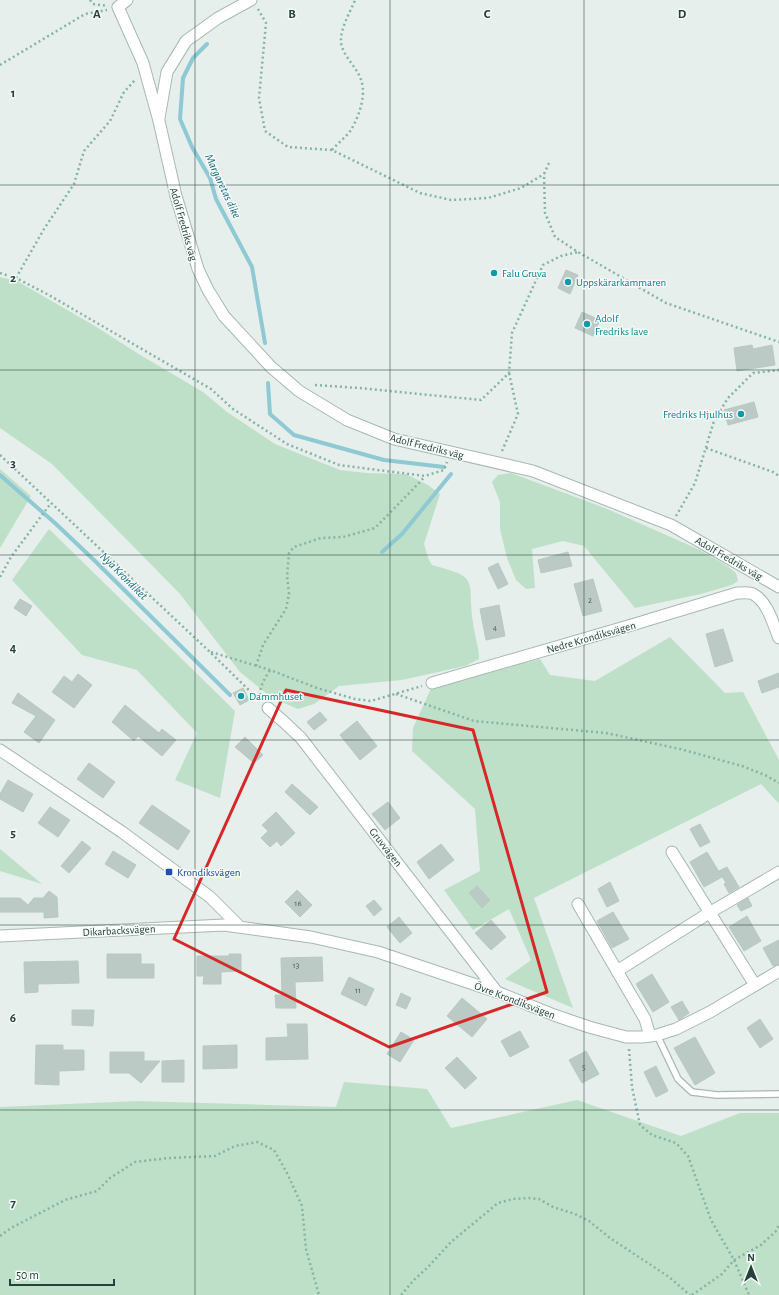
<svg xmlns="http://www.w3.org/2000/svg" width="779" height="1295" font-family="'Alegreya Sans',sans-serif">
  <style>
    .green { fill: #bfe0c8 }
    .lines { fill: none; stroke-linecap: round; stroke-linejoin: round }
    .stream { stroke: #8ec9d4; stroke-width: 4 }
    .building { fill: #bbcac4; stroke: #b8c9c2 }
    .service-casing { stroke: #a8b8b2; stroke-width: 8 }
    .minor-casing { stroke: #a8b8b2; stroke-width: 13 }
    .path { stroke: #86b3a5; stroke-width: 2.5; stroke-dasharray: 2 3; stroke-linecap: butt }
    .service { stroke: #fff; stroke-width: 5.5 }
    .minor { stroke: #fff; stroke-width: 11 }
    .marked { fill: none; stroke: #d62828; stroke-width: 3; stroke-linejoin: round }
    .grid { fill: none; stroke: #24423a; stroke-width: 1; stroke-opacity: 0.55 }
    .culture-dot { fill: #0f9aa8; stroke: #f7fbf9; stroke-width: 1.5 }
    .transit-dot { fill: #1a4fb4; stroke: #f7fbf9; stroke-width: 1.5 }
    .labels { text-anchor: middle; stroke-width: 3; stroke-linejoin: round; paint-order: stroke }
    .number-label { font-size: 9px; fill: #4a645c }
    .street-label { font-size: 11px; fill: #24423a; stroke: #f7fbf9 }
    .culture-label { font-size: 11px; fill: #0d838f; stroke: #f7fbf9; text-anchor: start }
    .transit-label { font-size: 11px; fill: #164399; stroke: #f7fbf9; text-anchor: start }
    .water-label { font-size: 12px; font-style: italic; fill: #1c6f80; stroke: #f7fbf9 }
    .grid-label { font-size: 13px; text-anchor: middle; font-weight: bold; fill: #24423a; stroke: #f7fbf9; stroke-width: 3; stroke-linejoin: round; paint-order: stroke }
  </style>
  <rect width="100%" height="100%" fill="#e6efeb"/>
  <g class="green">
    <path d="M0,277L17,281L95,326L137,353L203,392L227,412L275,444L340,470L366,473L406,474L428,485L440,494L424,544L428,558L432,565C481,578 467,579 473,622C474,635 479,645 479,659L465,666L402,680L339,686L314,704L298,709L272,698L240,672L180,594L129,542L52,464L0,428Z"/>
    <polygon points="0,469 31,496 0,548"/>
    <polygon points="511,473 605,508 700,550 726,565 736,573 738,581 732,585 701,594 635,608 584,546 563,541 532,549 535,588 526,589 516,580 507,558 500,529 500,502 492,482 498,475"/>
    <polygon points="49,529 235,711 220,798 175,780 197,733 137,670 82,655 12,580"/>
    <polygon points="670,637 725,693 743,692 779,760 779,804 761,784 534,898 573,1008 505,979 531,960 509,909 473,930 444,890 480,871 475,809 412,751 413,728 433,684 540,659 550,675 595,681"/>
    <polygon points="0,849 42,884 0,871"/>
    <polygon points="344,1082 427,1089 451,1128 577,1100 681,1136 740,1113 779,1113 779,1295 0,1295 0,1107 137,1101 336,1107"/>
  </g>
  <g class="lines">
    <g class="stream">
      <polyline points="207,44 193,58 183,78 180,119 192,147 210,178 216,199 252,267 265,343"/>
      <polyline points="268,383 270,414 294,435 384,460 444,467"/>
      <polyline points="0,475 56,524 95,561 230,695"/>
      <polyline points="382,552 402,534 451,474"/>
    </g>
  </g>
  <g class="building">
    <polygon points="566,270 578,275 570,294 558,288"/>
    <polygon points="582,312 600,320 593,336 575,328"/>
    <polygon points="752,345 753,349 772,345 775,365 737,371 734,348"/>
    <polygon points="754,402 758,417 728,425 724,410"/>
    <polygon points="568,552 572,566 541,573 538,560"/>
    <polygon points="498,563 508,584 498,589 488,568"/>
    <polygon points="593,579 602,611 583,616 574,584"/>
    <polygon points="20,599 32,606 26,616 14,608"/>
    <polygon points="499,605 505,636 486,640 480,609"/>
    <polygon points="723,629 733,661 715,667 706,634"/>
    <polygon points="779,673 779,687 762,693 758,681"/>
    <polygon points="78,674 92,685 74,708 52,692 64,676 72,682"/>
    <polygon points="243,688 249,700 240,705 233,693"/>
    <polygon points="18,693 55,720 39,743 24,732 36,716 12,703"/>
    <polygon points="125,705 159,733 162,729 176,740 162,756 138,736 134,741 112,722"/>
    <polygon points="320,712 327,720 314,730 307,722"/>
    <polygon points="357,721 377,746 360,760 340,735"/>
    <polygon points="245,737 263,755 254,763 235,747"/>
    <polygon points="89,763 115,782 103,798 77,779"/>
    <polygon points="8,780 33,794 23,812 0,799 0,794"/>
    <polygon points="292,784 318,807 310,815 285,792"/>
    <polygon points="388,802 400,818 385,830 372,814"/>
    <polygon points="152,805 190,831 178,850 139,823"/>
    <polygon points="50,807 70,820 58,837 38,823"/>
    <polygon points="276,812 295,833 281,846 277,841 270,847 261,838 268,831 262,825"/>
    <polygon points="700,824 710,842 700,847 690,829"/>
    <polygon points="82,841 91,848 69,873 61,866"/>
    <polygon points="441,844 454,860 429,879 417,862"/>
    <polygon points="113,851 136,865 128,878 105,864"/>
    <polygon points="707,852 722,877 704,887 690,862"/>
    <polygon points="727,867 739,887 729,893 724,884 726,883 719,871"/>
    <polygon points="610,882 619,901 607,907 598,889"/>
    <polygon points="477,886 490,900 482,908 469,893"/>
    <polygon points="297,890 312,905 300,917 285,902"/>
    <polygon points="49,891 57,897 58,917 44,918 44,912 0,912 0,898 20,898 28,905 34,898 43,898"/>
    <polygon points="748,898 752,906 741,911 737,905"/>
    <polygon points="374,900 382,909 374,916 366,906"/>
    <polygon points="613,912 629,939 612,948 597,921"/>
    <polygon points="747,916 761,941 744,951 729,927"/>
    <polygon points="399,917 412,933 400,943 387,927"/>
    <polygon points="491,920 506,937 491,950 475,933"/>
    <polygon points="779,940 779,964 773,966 763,948"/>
    <polygon points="107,954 141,954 141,964 154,964 154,978 107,978"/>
    <polygon points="229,954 241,954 241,971 221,972 221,984 203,984 204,976 197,976 197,956 229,956"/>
    <polygon points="322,957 323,981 295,982 296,1008 276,1008 275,995 282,995 281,958"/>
    <polygon points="78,961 79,983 38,984 38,992 25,993 24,962"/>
    <polygon points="652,974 669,1002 653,1012 636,984"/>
    <polygon points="349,977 374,989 366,1006 341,994"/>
    <polygon points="401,993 411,998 406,1009 396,1005"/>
    <polygon points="462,998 487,1019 472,1037 447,1016"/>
    <polygon points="682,1001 689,1013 679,1020 671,1007"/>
    <polygon points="72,1010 94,1010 93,1026 72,1025"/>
    <polygon points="760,1019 773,1039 760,1048 747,1028"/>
    <polygon points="287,1024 307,1024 308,1059 266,1060 266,1038 288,1037"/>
    <polygon points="520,1031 529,1047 510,1057 501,1041"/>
    <polygon points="401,1032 414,1040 400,1062 387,1054"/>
    <polygon points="695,1037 715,1073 695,1085 674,1048"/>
    <polygon points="36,1045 63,1045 63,1050 84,1050 84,1070 59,1071 59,1085 35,1084"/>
    <polygon points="237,1045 237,1068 203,1069 203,1046"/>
    <polygon points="586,1051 599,1074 582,1083 569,1060"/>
    <polygon points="110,1052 144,1052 144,1061 160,1061 141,1083 129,1073 110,1073"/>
    <polygon points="457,1057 477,1078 465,1089 445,1068"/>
    <polygon points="184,1060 184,1082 162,1082 162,1061"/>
    <polygon points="656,1066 668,1091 656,1097 644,1072"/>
  </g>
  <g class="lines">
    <g class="service-casing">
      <polyline id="service" points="657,1035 678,1079 692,1092 717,1095 779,1094"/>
    </g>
    <g class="minor-casing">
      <g id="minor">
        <polyline points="127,0 118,7 143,63 159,121 176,196 198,269 208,290 224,316 271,367 299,391 347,420 394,439 533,471 671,525 779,587"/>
        <polyline points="159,118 167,72 186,41 218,18 251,0"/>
        <path d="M432,683L635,624L737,593C742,593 749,592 753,594C768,602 773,624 779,638"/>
        <polyline points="268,708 284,722 301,738 497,992"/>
        <polyline points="0,750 122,832 210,897 239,926"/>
        <polyline points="672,852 755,985"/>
        <polyline points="578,904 645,1019 650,1036"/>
        <polyline points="0,936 224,925 311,937 378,952 497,992 554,1015 589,1027 626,1037 642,1037 657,1035 676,1029 710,1012 779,971"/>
        <polyline points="617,971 709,913 779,872"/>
      </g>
    </g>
    <g class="path">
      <polyline points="90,0 93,4 108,6"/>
      <polyline points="258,9 266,23 259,98 265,131 288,147 332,150 420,193 451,200 488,198 521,188 544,174"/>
      <polyline points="0,65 85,14 107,10"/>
      <path d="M332,150C338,143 346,137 351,130C360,114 368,92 359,75C354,65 343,55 341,43C340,28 350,13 355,0"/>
      <polyline points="549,163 544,174 545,213 555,237 578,252 666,303 779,342"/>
      <polyline points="0,273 16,278 47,294 211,389 233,409 287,444 339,465 425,476 444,470 447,462"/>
      <polyline points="16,278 44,229 74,184 84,151 110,121 124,92 135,80"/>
      <polyline points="315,385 359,388 481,400 509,373 512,333 543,265 561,256 578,252"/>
      <polyline points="706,448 773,472 779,476"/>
      <polyline points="502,451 518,414 509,373"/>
      <polyline points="0,455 210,652 260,701"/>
      <polyline points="676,516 695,483 714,421 728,398 753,373 779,370"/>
      <polyline points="0,577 11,557 51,503"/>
      <polyline points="211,652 270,670 317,688 355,699 371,701 422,686"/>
      <polyline points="256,666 263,645 286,609 289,594 287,576 289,553 294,547 321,538 343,537 375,528 420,482 425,476"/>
      <polyline points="396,694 474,721 606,733 680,749 742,766 765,775 779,783"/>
      <path d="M261,700C258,688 264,680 270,670"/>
      <polyline points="629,1049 632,1087 640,1125 652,1135 676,1143 688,1156 711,1220 734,1260 749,1295"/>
      <polyline points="0,1236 11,1228 65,1200 97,1191 110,1178 135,1162 169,1158 215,1156 235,1146 257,1142 274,1150 287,1173 302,1206 306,1249 319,1295"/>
      <polyline points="401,1295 414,1280 429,1266 451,1242 498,1203 513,1199 529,1198 539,1199 553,1207 575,1214 589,1221 610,1238 669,1277 690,1295"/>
      <polyline points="692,1295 722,1274 734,1260 761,1245 776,1231 779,1224"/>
    </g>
    <use href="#service" class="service"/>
    <use href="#minor" class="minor"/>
  </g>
  <path class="marked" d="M286,690L473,730L547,992L389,1047L174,939Z"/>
  <path class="grid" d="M195,0V1295M390,0V1295M584,0V1295M0,185H779M0,370H779M0,555H779M0,740H779M0,925H779M0,1110H779"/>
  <g class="culture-dot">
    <circle cx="494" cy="273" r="4"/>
    <circle cx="568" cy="282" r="4"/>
    <circle cx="587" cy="324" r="4"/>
    <circle cx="741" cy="414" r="4"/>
    <circle cx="241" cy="696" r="4"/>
  </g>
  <rect class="transit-dot" x="165" y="868" width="8" height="8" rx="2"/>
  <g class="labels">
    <g class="number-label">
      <text x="590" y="603">2</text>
      <text x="495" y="630">4</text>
      <text x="298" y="906">16</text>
      <text x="296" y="968">13</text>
      <text x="358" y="993">11</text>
      <text x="584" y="1070">5</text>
    </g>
    <g class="street-label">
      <text transform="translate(184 224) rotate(74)" y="4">Adolf Fredriks väg</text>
      <text transform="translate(427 446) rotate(14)" y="4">Adolf Fredriks väg</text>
      <text transform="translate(729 558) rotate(30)" y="4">Adolf Fredriks väg</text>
      <text transform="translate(591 637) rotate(-16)" y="4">Nedre Krondiksvägen</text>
      <text transform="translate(386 847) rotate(52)" y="4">Gruvvägen</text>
      <text transform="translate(119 930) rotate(-3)" y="4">Dikarbacksvägen</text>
      <text transform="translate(515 1000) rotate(21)" y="4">Övre Krondiksvägen</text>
    </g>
    <g class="culture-label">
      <text x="502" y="277">Falu Gruva</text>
      <text x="576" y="286">Uppskärarkammaren</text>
      <text x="595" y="322">Adolf<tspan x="595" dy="13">Fredriks lave</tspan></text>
      <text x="733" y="418" text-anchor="end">Fredriks Hjulhus</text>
      <text x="249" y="700">Dammhuset</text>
    </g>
    <g class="transit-label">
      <text x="177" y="876">Krondiksvägen</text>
    </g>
    <g class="water-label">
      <text transform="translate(223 186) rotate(65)" y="4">Margaretas dike</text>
      <text transform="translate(124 576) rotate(45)" y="4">Nya Krondiket</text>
    </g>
  </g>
  <g class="grid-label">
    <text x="97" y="18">A</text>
    <text x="292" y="18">B</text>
    <text x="487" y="18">C</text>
    <text x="682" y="18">D</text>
    <text x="13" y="97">1</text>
    <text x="13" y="282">2</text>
    <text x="13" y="467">3</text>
    <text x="13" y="652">4</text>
    <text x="13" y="837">5</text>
    <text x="13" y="1022">6</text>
    <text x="13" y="1207">7</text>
  </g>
  <g transform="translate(751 1267)" stroke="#f7fbf9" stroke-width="3" paint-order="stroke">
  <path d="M0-3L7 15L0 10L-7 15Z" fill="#24423a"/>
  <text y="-6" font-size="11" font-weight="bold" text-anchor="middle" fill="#24423a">N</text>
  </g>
  <path d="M10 1279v6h104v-6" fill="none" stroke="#24423a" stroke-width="2"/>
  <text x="16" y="1279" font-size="12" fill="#24423a" stroke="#f7fbf9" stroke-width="3" paint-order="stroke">50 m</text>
</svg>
